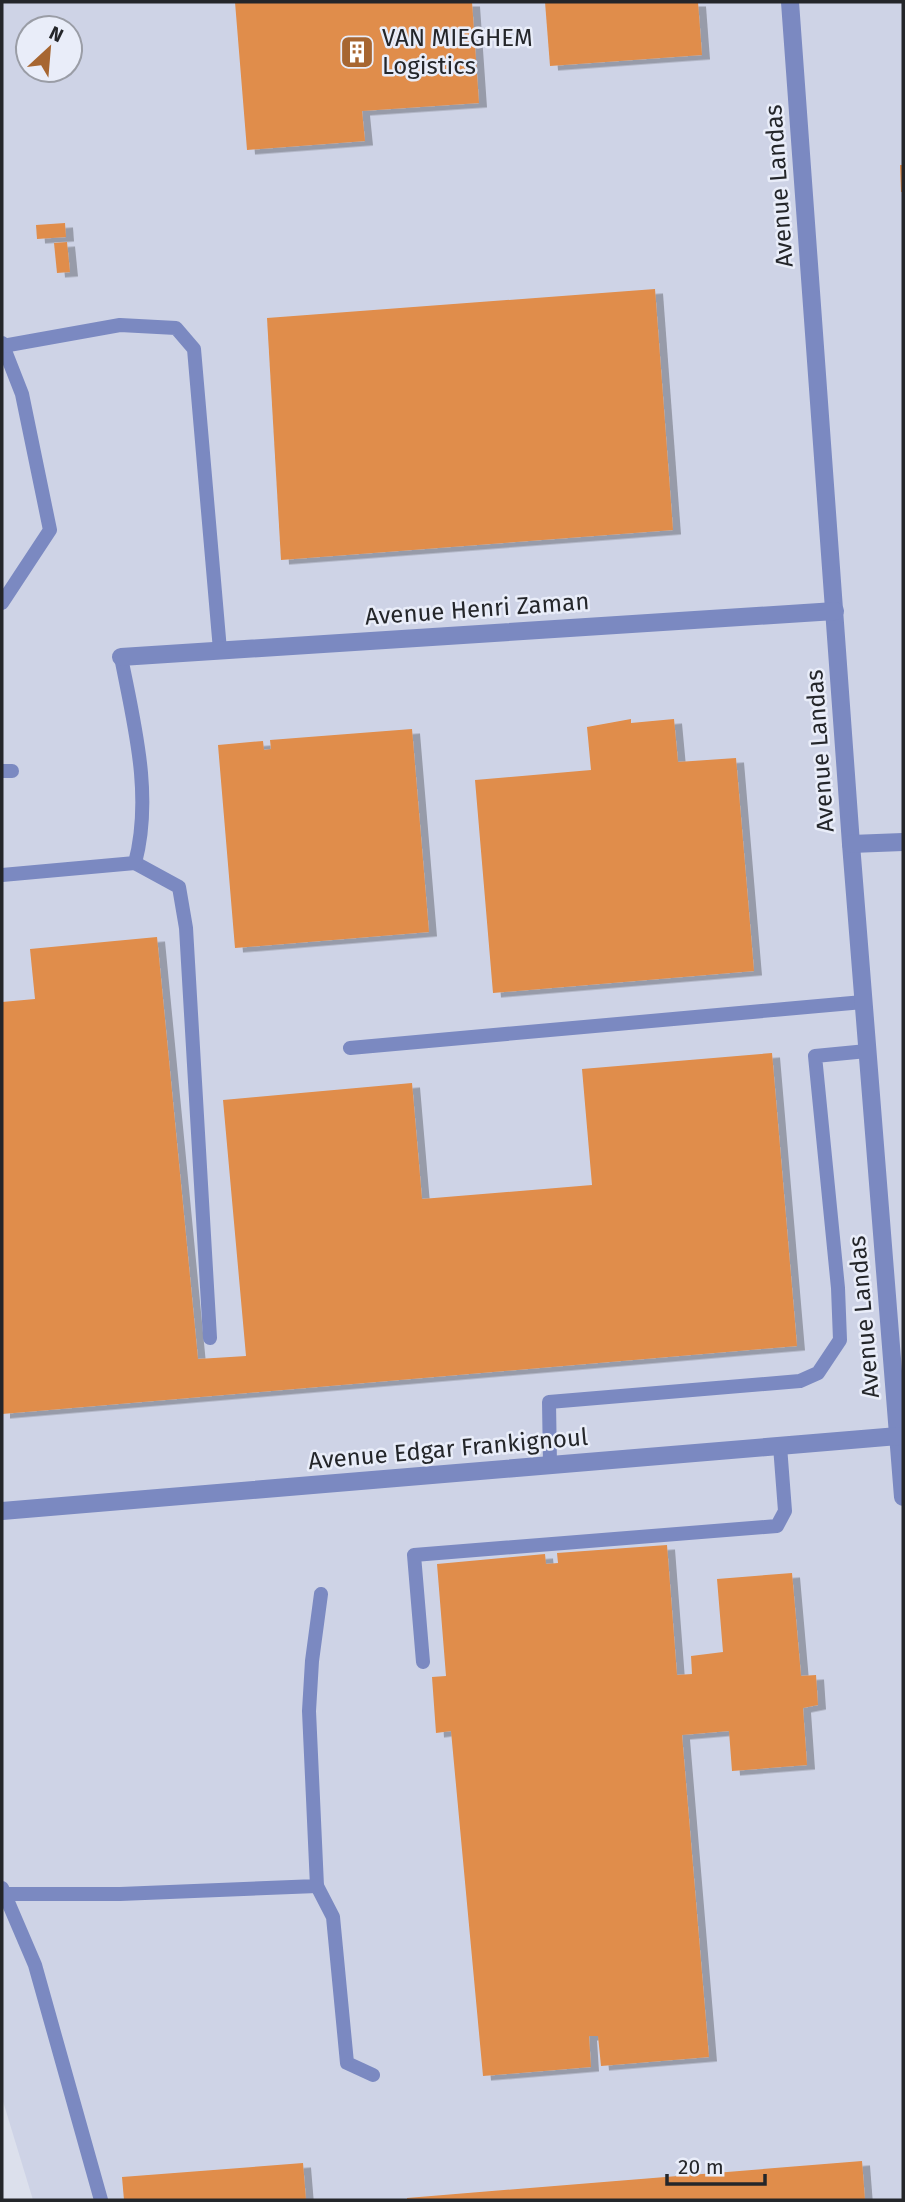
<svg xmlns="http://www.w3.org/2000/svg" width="905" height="2202" font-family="'Fira Sans',sans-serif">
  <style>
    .built { fill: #ced3e6; fill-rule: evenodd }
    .building { fill: #e08d4b; filter: url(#shadow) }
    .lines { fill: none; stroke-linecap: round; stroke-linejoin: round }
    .service { stroke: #7b89c1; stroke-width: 14 }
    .minor { stroke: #7b89c1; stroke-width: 18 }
    .labels { text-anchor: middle; stroke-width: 5; stroke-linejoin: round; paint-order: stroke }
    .poi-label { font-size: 24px; fill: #24262a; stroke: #e9edf9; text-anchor: start }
    .street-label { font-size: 24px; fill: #24262a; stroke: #e9edf9 }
  </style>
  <defs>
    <filter id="shadow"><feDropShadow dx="8" dy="4.5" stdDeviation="0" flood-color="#0004"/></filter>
  </defs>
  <rect width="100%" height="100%" fill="#dce0ec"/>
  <path class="built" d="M2,2H903V2200H33L2,2098ZM28,28H70V70H28Z"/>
  <g class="building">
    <polygon points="235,2 472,2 479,103 362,111 365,141 247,150"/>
    <polygon points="545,2 698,2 702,55 550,66"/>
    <polygon points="900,165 903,165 903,192 901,192"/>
    <polygon points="65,223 66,237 37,239 36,225"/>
    <polygon points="67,242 70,272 57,273 54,243"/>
    <polygon points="655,289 673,530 281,560 267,318"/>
    <polygon points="631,719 631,723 674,719 678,762 736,758 754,971 493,993 475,780 591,770 587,727"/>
    <polygon points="412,729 429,932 235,948 218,745 263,741 264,750 271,749 270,740"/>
    <polygon points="157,937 198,1359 246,1356 223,1100 412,1083 422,1199 592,1185 582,1069 772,1053 797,1346 2,1414 2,1002 35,999 30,949"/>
    <polygon points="667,1545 677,1675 692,1674 691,1656 723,1652 717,1579 792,1573 801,1676 816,1675 818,1705 803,1708 807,1765 732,1771 729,1731 682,1735 709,2057 601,2066 598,2036 589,2036 591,2067 483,2076 451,1731 436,1733 432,1677 446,1676 437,1564 545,1554 546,1564 558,1563 557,1553"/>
    <polygon points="862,2161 865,2200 407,2200 407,2198"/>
    <polygon points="303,2163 306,2200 124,2200 122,2177"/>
  </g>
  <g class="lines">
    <g class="service">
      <polyline points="2,343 22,394 50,530 2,603"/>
      <polyline points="3,346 120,325 176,328 194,349 220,650"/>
      <polyline points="2,771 12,771"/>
      <polyline points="135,863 179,887 186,928 210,1338"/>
      <path d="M2,875L135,863C153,795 134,724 121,657"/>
      <polyline points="350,1048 863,1002"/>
      <polyline points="550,1465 549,1402 800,1381 818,1373 840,1340 838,1288 815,1056 867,1051"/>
      <polyline points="423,1662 414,1555 777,1526 785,1511 780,1446"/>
      <polyline points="317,1886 333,1917 347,2063 373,2075"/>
      <polyline points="2,1888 35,1965 101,2200"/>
      <polyline points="4,1894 120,1894 317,1886 309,1711 312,1661 321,1594"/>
    </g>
    <g class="minor">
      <polyline points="790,2 851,844 903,1497"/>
      <polyline points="121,657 835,611"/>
      <polyline points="851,844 903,842"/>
      <polyline points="2,1511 898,1436"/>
    </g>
  </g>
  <defs>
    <g id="building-square" transform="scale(1.75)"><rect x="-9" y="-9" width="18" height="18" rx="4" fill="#a76631" stroke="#e9edf9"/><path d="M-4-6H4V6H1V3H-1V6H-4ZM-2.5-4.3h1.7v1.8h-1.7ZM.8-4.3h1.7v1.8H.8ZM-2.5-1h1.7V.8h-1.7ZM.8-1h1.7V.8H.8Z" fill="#fff"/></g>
  </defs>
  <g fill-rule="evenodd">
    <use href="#building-square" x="357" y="52"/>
  </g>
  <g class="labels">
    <g class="poi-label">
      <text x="382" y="46">VAN MIEGHEM<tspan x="382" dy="28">Logistics</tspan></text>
    </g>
    <g class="street-label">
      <text transform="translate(779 186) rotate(-94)" y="8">Avenue Landas</text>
      <text transform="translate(477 609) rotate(-4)" y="8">Avenue Henri Zaman</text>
      <text transform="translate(820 751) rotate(-94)" y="8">Avenue Landas</text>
      <text transform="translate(864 1317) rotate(-95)" y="8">Avenue Landas</text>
      <text transform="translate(448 1449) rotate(-5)" y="8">Avenue Edgar Frankignoul</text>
    </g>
  </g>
  <rect width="905" height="2202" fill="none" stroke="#24262a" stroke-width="7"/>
  <g transform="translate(49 49) rotate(26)"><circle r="33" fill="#e9edf9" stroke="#9a9da6" stroke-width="2"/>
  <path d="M0-5L12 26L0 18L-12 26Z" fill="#a76631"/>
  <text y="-10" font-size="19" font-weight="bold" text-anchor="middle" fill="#24262a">N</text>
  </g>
  <path d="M667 2174v10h98v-10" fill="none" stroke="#24262a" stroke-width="3.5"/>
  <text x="678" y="2174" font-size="21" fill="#24262a" stroke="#e9edf9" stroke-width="5" paint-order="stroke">20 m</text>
</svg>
